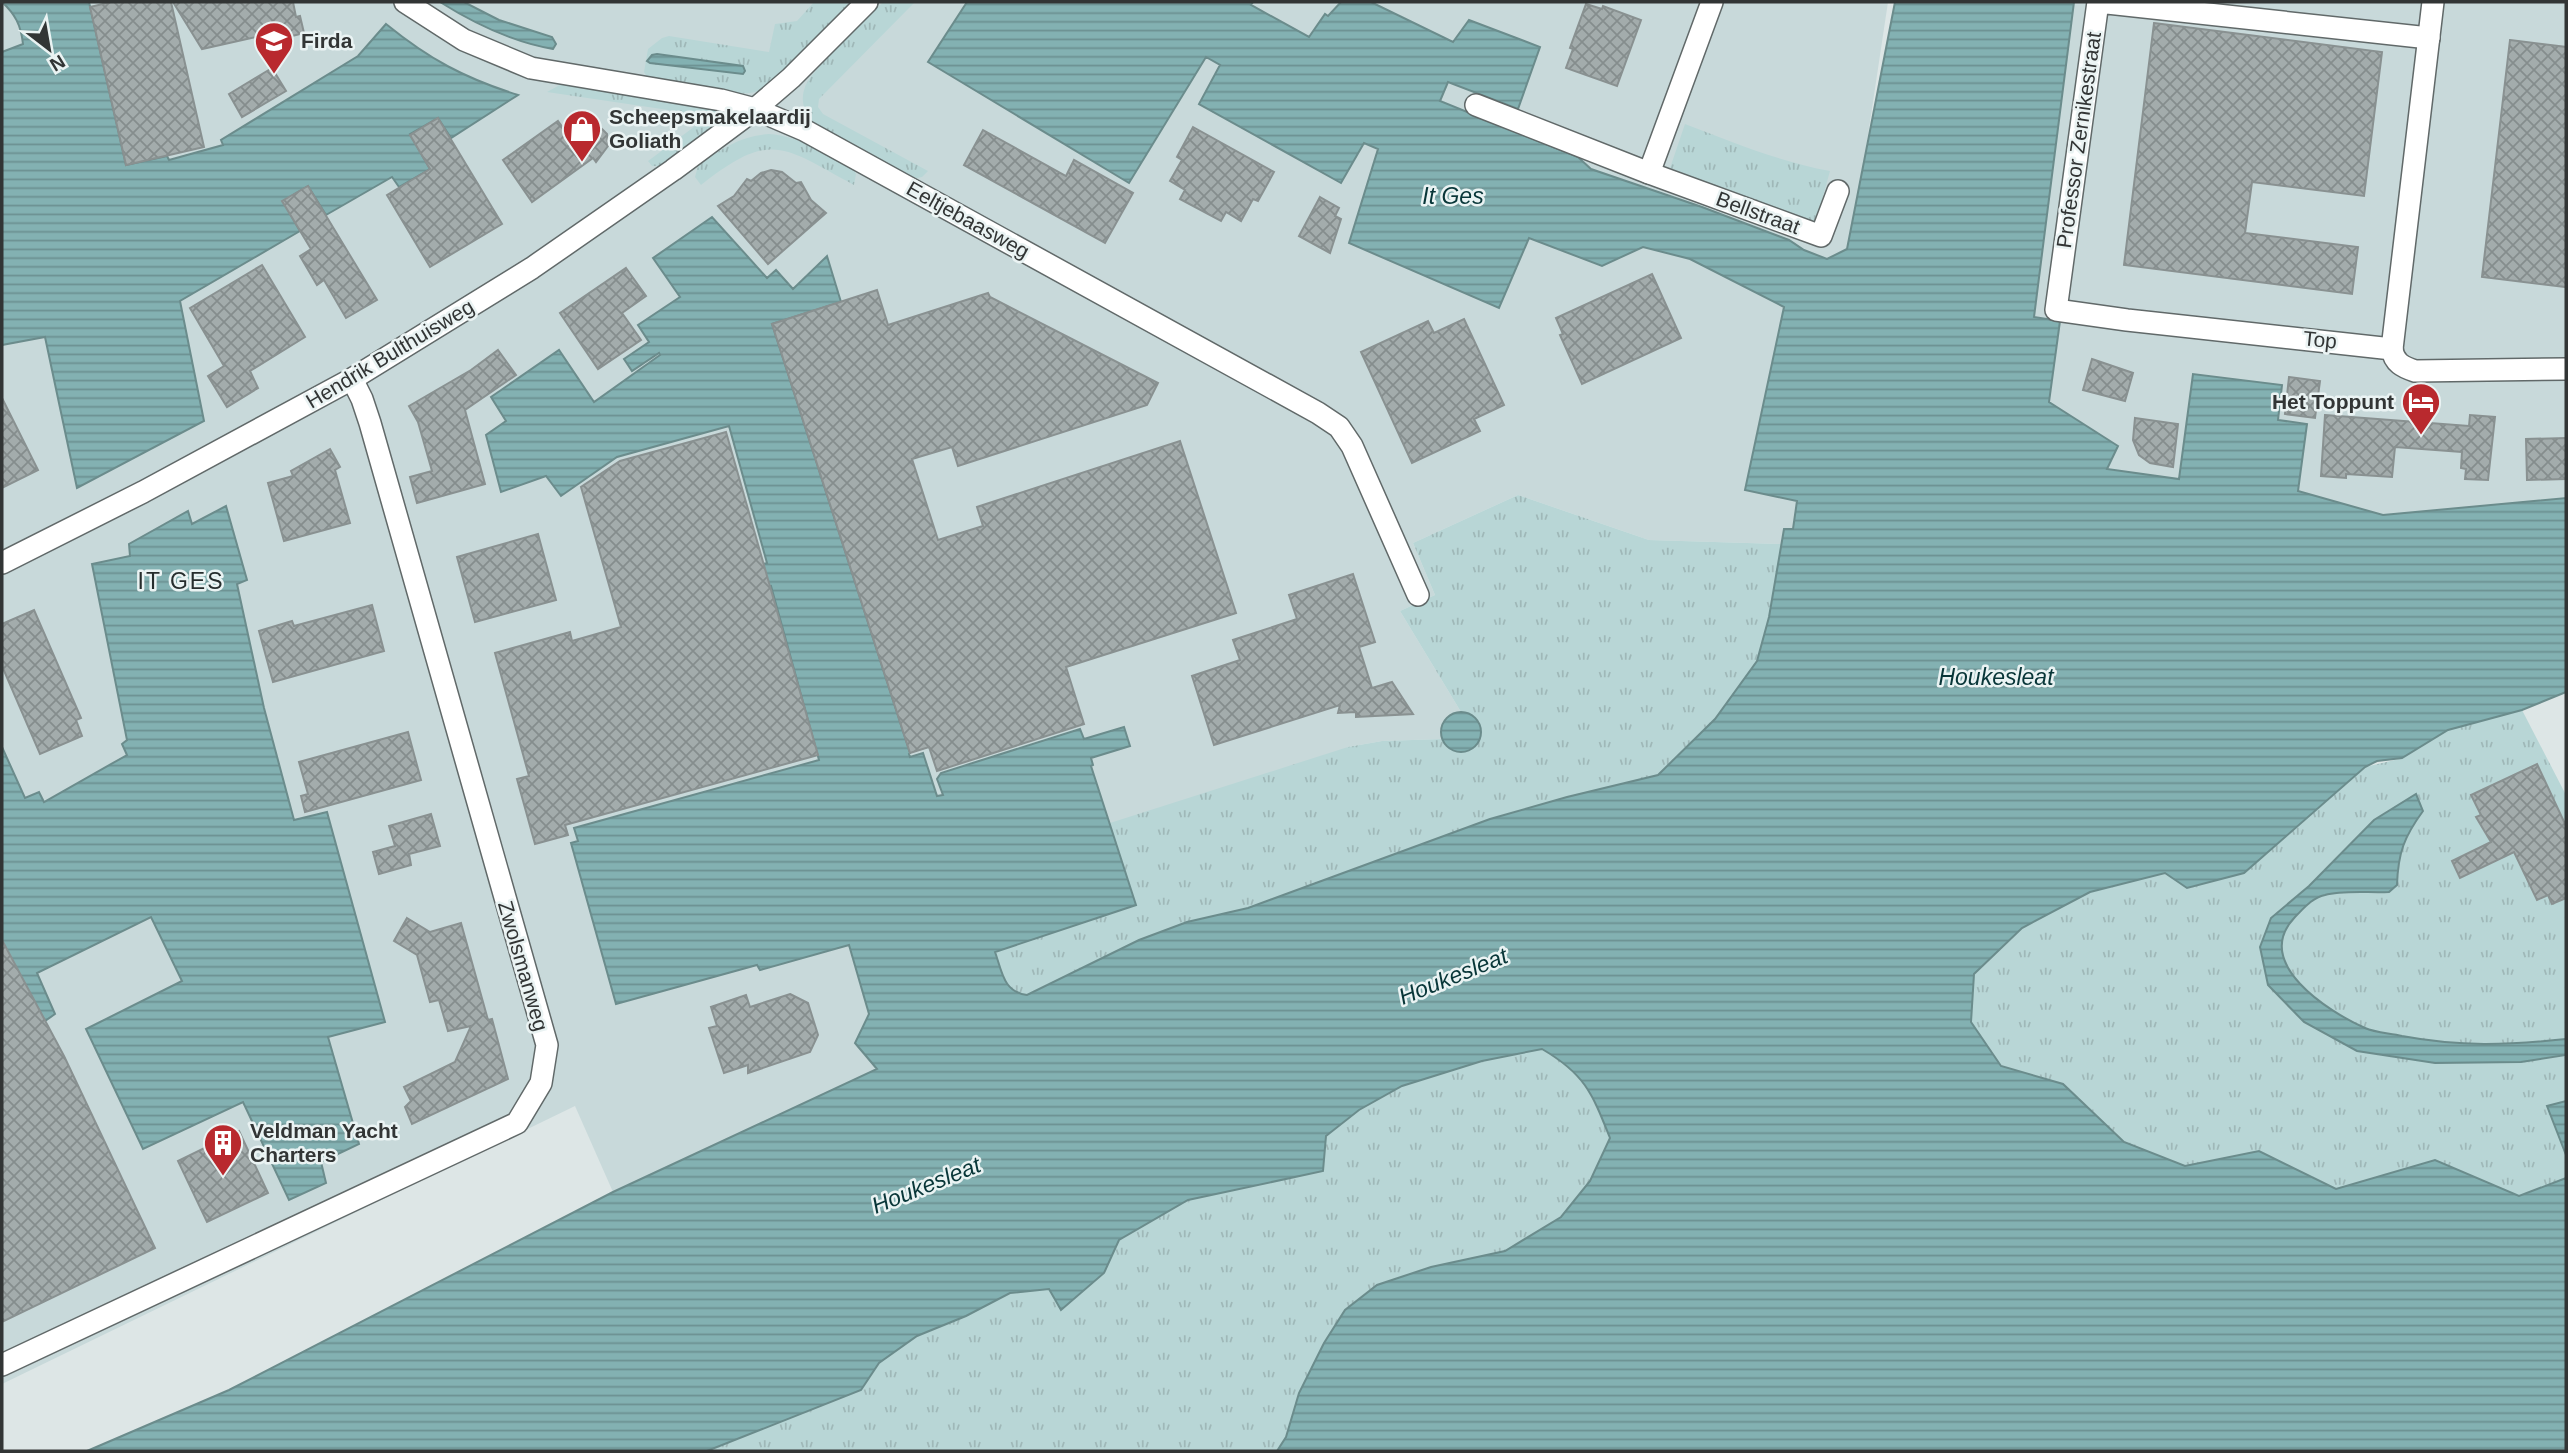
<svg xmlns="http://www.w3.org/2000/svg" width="2568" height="1453" font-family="Arial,sans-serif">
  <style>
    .built { fill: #c8d9da }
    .grass { fill: url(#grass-tufts); fill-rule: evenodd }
    .water { fill: url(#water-rules); stroke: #6b8c8c; stroke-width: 2 }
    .building { fill: url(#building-cross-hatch); stroke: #899191; stroke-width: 2 }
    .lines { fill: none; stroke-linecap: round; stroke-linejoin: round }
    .street-casing { stroke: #616969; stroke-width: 24 }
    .street { stroke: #fff; stroke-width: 21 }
    .labels { text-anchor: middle; stroke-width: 5; stroke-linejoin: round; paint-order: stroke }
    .poi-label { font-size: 21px; font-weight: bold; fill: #323535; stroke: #eaf3f3; text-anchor: start }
    .street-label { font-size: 21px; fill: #323535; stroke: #eaf3f3 }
    .water-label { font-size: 23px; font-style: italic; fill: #083638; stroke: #eaf3f3 }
    .neighbourhood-label { font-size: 23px; letter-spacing: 2px; fill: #262d2d; stroke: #eaf3f3 }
  </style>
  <defs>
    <pattern id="grass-tufts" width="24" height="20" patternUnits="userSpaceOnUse" patternTransform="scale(1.75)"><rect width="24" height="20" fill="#b8d6d6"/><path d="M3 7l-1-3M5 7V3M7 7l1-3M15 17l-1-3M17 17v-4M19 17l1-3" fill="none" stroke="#9fb8b8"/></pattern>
    <pattern id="water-rules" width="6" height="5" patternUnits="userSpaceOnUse" patternTransform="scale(1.75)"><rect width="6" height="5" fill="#83b1b2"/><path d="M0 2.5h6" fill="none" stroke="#6c9192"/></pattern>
    <pattern id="building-cross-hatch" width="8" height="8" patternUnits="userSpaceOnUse" patternTransform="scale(1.75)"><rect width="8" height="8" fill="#a3acac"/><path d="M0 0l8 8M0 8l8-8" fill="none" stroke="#858d8d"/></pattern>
  </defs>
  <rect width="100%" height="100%" fill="#dde6e6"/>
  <g class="built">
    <polygon points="2,2 967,2 929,62 1129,183 1206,57 1220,65 1200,104 1341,183 1364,143 1378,149 1498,308 1529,238 1602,266 1643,247 1690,259 1784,307 1745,490 1797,501 1793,530 1784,529 1782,544 1649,540 1518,495 1413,543 1435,595 1400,611 1461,712 1442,739 1382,741 1348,747 1027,995 816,1099 613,1192 575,1106 2,1384"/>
    <polygon points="1222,2 1888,2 1848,268 1399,96"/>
    <polygon points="2074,2 2566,2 2566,516 2143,588 2013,414"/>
  </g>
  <g class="grass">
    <path d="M814,2H851C832,21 780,83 758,91C733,100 674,82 647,77L644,72L648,49L662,38L669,36L769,52L775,24L797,21ZM650,63L745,71L743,74Z"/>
    <path d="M883,2H915L819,99L818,107L823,114L928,171L922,177L913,179L818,126C806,116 799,103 805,87C811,70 867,19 883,2Z"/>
    <polygon points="567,81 715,109 718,120 715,125 659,166 652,166 648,161 702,121 702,115 547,92"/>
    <path d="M1685,124C1732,142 1780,162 1830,171L1815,225L1670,168Z"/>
    <path d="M769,134C800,136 826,154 853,169L856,174L854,185C782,146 771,130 701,185L695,177L698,166C721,149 740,136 769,134Z"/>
    <path d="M1518,495L1649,540L1782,544L1769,617L1757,661L1715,719L1658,775L1567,797L1490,819L1248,908L1187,922L1139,940L1027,995C1003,992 1003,971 995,952L1136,905L1110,823L1348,747L1382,741L1442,739L1444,742L1464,712H1461L1400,611L1435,595L1413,543Z"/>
    <polygon points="2522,710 2566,795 2566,1101 2547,1106 2566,1155 2566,1178 2519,1196 2435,1160 2336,1189 2259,1151 2185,1166 2124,1142 2063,1084 2001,1066 1971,1022 1974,974 2022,928 2090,892 2165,873 2187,888 2308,815 2365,767 2399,759 2448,730"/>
    <path d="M1542,1049C1585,1074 1593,1093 1610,1138L1590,1181L1561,1217L1505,1251L1431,1267L1377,1285L1345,1310L1324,1344L1299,1393L1286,1437L1277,1451H707L861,1390L879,1363L917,1336L966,1316L1010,1293L1049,1288L1061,1310L1104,1273L1119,1240L1188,1200L1323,1171L1326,1136L1359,1110L1402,1086L1482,1061Z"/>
  </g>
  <g class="water">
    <path d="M2,2H89L126,165L167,156L169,160L223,145L221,140L358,56L386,24C429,59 464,78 518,95L451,138L438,118L410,134L430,169L399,187L392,177L326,215L308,186L283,201L300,231L180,301L204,421L77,488L45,337L2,345V52L23,44C21,25 15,14 2,2Z"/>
    <path d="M440,2H464L499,20L552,37L556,44L553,49C512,42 475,24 440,2Z"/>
    <path d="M967,2H1253L1251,5L1309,37L1325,14L1328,16L1341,2H1371L1453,42L1469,20L1540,47L1518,109L1448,82L1440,101L1578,157L1591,169L1702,207L1789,240L1804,250L1827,259L1847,249L1895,2H2074L2034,317L2060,321L2049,402L2118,446L2107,469L2179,479L2193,374L2282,385L2278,420L2307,424L2298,491L2383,515L2566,498V692L2522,710L2448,730L2402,758L2377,761L2365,767L2244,873L2187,888L2165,873L2090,892L2022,928L1974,974L1971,1022L2001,1066L2063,1084L2124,1142L2185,1166L2259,1151L2336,1189L2435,1160L2519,1196L2566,1178V1451H1277L1286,1437L1299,1393L1324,1343L1345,1310L1377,1285L1431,1267L1505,1251L1561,1217L1590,1181L1610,1138C1592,1093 1585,1074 1542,1049L1482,1061L1402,1086L1359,1110L1326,1136L1323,1171L1188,1200L1119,1240L1104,1273L1061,1310L1049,1289L1010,1293L966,1316L917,1336L879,1363L861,1390L707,1451H87L229,1390L613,1192L877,1069L855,1043L869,1014L849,945L760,970L757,965L616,1004L571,843L578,841L574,828L819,760L771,586L681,610L674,588L767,563L729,426L617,457L561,496L546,476L501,492L486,435L506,421L491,397L559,350L594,402L660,355L659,353L632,371L624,359L649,342L638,325L680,297L653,258L712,217L767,278L776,270L793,289L827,256L841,302L772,324L910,753L909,754L910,757L923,753L937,796L943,795L937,779L941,773L1080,729L1084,739L1124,727L1130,746L1091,758L1093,765L1091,766L1136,905L995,952C1002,971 1003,992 1027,995L1139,940L1187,922L1248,908L1490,819L1567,797L1658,775L1715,719L1757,661L1769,617L1784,529H1793L1797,501L1745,490L1784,307L1690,259L1643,247L1602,266L1529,238L1499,308L1349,243L1378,149L1364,143L1341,183L1199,104L1220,65L1206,57L1129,183L928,62Z"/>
    <polygon points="657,54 743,66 745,71 743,74 650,63 647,61 652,55"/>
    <polygon points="226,506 247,580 237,584 264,708 294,820 327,812 385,1022 328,1037 359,1144 321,1162 326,1183 289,1200 243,1102 143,1149 86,1029 182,981 151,917 37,973 55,1014 45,1021 12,961 2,967 2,747 25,798 39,792 44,802 127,755 122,744 127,740 92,564 130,556 129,544 188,511 192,524"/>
    <circle cx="1461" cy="732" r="20"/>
    <path d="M2416,794L2423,811C2404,837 2398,853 2397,885L2389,892C2370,893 2342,890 2325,895C2312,898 2304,908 2295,917C2251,963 2329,1012 2365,1028C2376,1033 2390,1033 2402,1036C2461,1047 2507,1045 2566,1039V1055L2521,1062L2435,1063L2357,1051L2304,1022L2268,985L2260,947L2271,918L2309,886L2374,820Z"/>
    <polygon points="2566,1101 2566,1155 2547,1106"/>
  </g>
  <g class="building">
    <polygon points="111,2 171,2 204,147 126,165 90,7"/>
    <polygon points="173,2 293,2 296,17 300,16 304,33 272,41 270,34 202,49"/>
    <polygon points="1586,4 1602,9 1603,6 1641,20 1617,86 1566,68 1573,49 1570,48"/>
    <polygon points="2154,23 2382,52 2364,196 2252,182 2245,233 2358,247 2352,294 2124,265"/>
    <polygon points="2510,40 2566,47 2566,287 2482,277"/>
    <polygon points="272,68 286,91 242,117 229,94"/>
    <polygon points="438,118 502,224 430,267 387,195 430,169 410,135"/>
    <polygon points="558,121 567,133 582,124 597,124 607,134 608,146 596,162 593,158 532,202 503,160"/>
    <polygon points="1193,127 1274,172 1258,201 1253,199 1241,221 1226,212 1221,221 1180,199 1185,190 1170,181 1182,160 1177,157"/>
    <polygon points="983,130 1066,176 1074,160 1133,193 1105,243 964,165"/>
    <polygon points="771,170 782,172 796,183 801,182 811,200 826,213 768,264 718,206 734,196 747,179 751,181 761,173"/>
    <polygon points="308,186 377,300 346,318 324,280 317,285 300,256 311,249 282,201"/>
    <polygon points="1320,197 1339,208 1335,216 1341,219 1330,253 1299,236"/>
    <polygon points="262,265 305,337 250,371 258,388 227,407 208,376 224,366 190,308"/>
    <polygon points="626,268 646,296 622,313 641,340 598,369 560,313"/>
    <polygon points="1652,274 1681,338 1582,384 1560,335 1563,334 1556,318"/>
    <polygon points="877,290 888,325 988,293 990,297 1158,383 1147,405 958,466 952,447 912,459 938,540 983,526 977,507 1180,441 1236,613 1066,667 1084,724 937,771 929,747 910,753 772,324"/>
    <polygon points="1464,319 1504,405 1474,419 1480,431 1412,463 1361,352 1428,321 1434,333"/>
    <polygon points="498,350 516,375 465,410 485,484 417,503 410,477 432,471 418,422 409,406 471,370"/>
    <polygon points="2092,359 2133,373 2125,401 2083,390"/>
    <polygon points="2289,377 2320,381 2315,418 2285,414"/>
    <polygon points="2,398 38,470 2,488"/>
    <polygon points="2325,415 2469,426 2470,415 2495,417 2488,480 2465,479 2466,469 2461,468 2462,452 2395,447 2392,477 2346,474 2346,478 2321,476"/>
    <polygon points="2135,418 2178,424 2173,467 2150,463 2139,455 2133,440"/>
    <polygon points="726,432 818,755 565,825 568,835 535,844 517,779 529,776 495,653 570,632 572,641 621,627 581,487 620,461"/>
    <polygon points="2566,438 2566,479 2527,480 2526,439"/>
    <polygon points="330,449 340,467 335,470 350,523 284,541 268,483 293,476 291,471"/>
    <polygon points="538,534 556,600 475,622 457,557"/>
    <polygon points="1353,574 1375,642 1359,647 1372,688 1392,682 1413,714 1356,717 1356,712 1338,713 1340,705 1214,745 1192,676 1240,660 1233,640 1297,619 1289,595"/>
    <polygon points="372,605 384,651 273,682 259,631 292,621 294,626"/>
    <polygon points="34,610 81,718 76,720 82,736 40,754 2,666 2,624"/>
    <polygon points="408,732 421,780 305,812 301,796 308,794 299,762"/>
    <polygon points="2537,764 2566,826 2566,898 2552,904 2548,895 2537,900 2514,852 2460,878 2452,861 2491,842 2476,817 2481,815 2471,795"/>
    <polygon points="431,814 440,846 409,854 411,865 379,874 373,852 395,846 389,826"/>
    <polygon points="407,918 430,932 461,923 488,1020 492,1019 508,1079 412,1124 405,1107 411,1101 404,1087 455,1062 471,1026 448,1031 439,1000 430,1002 417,955 394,941"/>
    <polygon points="2,940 64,1056 155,1248 2,1322"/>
    <polygon points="790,994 808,1003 818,1035 810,1052 748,1073 748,1065 724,1073 709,1028 717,1026 711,1007 746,995 750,1007"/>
    <polygon points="239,1131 268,1193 207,1222 178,1161"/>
  </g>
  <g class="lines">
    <g class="street-casing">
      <g id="street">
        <polyline points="405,2 464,40 531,68 721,100 755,109 804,130 1318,413 1339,427 1352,446 1418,595"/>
        <path d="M2429,38L2098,2L2056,310L2127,320L2392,349C2394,363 2403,367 2415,371L2566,369"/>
        <polyline points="1476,105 1649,173 1821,236 1838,191"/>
        <polyline points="1649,173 1712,2"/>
        <polyline points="2392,349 2433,2"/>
        <polyline points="2,563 143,492 352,379 532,268 673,170 755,109 791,78 867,2"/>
        <polyline points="2,1365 517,1123 541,1083 547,1045 370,423 362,399 352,379"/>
      </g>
    </g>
    <use href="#street" class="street"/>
  </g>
  <defs>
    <g id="university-pin" transform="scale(2.0125)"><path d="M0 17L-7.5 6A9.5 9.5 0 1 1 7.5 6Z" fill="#b9292e" stroke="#eaf3f3"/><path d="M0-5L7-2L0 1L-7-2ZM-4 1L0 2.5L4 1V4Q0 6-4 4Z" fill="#fff"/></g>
    <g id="shop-pin" transform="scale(2.0125)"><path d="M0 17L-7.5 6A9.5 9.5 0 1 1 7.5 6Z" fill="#b9292e" stroke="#eaf3f3"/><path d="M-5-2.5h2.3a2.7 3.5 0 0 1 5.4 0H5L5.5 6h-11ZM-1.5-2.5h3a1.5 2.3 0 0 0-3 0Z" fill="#fff"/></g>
    <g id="hotel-pin" transform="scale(2.0125)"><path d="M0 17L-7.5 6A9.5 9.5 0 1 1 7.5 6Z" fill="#b9292e" stroke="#eaf3f3"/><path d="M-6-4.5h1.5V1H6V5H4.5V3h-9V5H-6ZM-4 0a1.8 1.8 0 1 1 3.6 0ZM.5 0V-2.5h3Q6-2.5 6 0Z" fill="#fff"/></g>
    <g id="building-pin" transform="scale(2.0125)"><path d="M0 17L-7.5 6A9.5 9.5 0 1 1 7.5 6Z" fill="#b9292e" stroke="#eaf3f3"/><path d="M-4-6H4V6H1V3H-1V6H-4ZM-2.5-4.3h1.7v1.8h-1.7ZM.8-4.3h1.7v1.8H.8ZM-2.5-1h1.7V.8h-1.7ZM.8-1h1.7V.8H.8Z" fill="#fff"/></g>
  </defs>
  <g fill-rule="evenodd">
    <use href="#university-pin" x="274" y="41"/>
    <use href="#shop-pin" x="582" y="129"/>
    <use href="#hotel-pin" x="2421" y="402"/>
    <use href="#building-pin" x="223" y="1143"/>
  </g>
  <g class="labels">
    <g class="poi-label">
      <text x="301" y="48">Firda</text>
      <text x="609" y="124">Scheepsmakelaardij<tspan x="609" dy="24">Goliath</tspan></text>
      <text x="2394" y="409" text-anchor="end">Het Toppunt</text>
      <text x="250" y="1138">Veldman Yacht<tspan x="250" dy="24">Charters</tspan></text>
    </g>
    <g class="street-label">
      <text transform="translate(2079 140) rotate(-82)" y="7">Professor Zernikestraat</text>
      <text transform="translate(1758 213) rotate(20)" y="7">Bellstraat</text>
      <text transform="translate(968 220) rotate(29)" y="7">Eeltjebaasweg</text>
      <text transform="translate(2320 340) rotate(6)" y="7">Top</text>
      <text transform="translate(390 354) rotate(-31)" y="7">Hendrik Bulthuisweg</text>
      <text transform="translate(523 966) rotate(74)" y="7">Zwolsmanweg</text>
    </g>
    <g class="water-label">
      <text x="1453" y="204">It Ges</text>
      <text x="1996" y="685">Houkesleat</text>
      <text transform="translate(1453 976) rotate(-22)" y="8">Houkesleat</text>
      <text transform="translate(926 1185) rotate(-22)" y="8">Houkesleat</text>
    </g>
    <g class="neighbourhood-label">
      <text x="181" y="589">IT GES</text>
    </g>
  </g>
  <rect width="2568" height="1453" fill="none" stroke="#323535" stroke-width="7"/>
  <g transform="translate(49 49) rotate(149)" stroke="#eaf3f3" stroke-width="5" paint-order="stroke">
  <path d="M0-5L12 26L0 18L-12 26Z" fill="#323535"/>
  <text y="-10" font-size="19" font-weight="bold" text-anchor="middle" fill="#323535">N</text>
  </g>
</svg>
